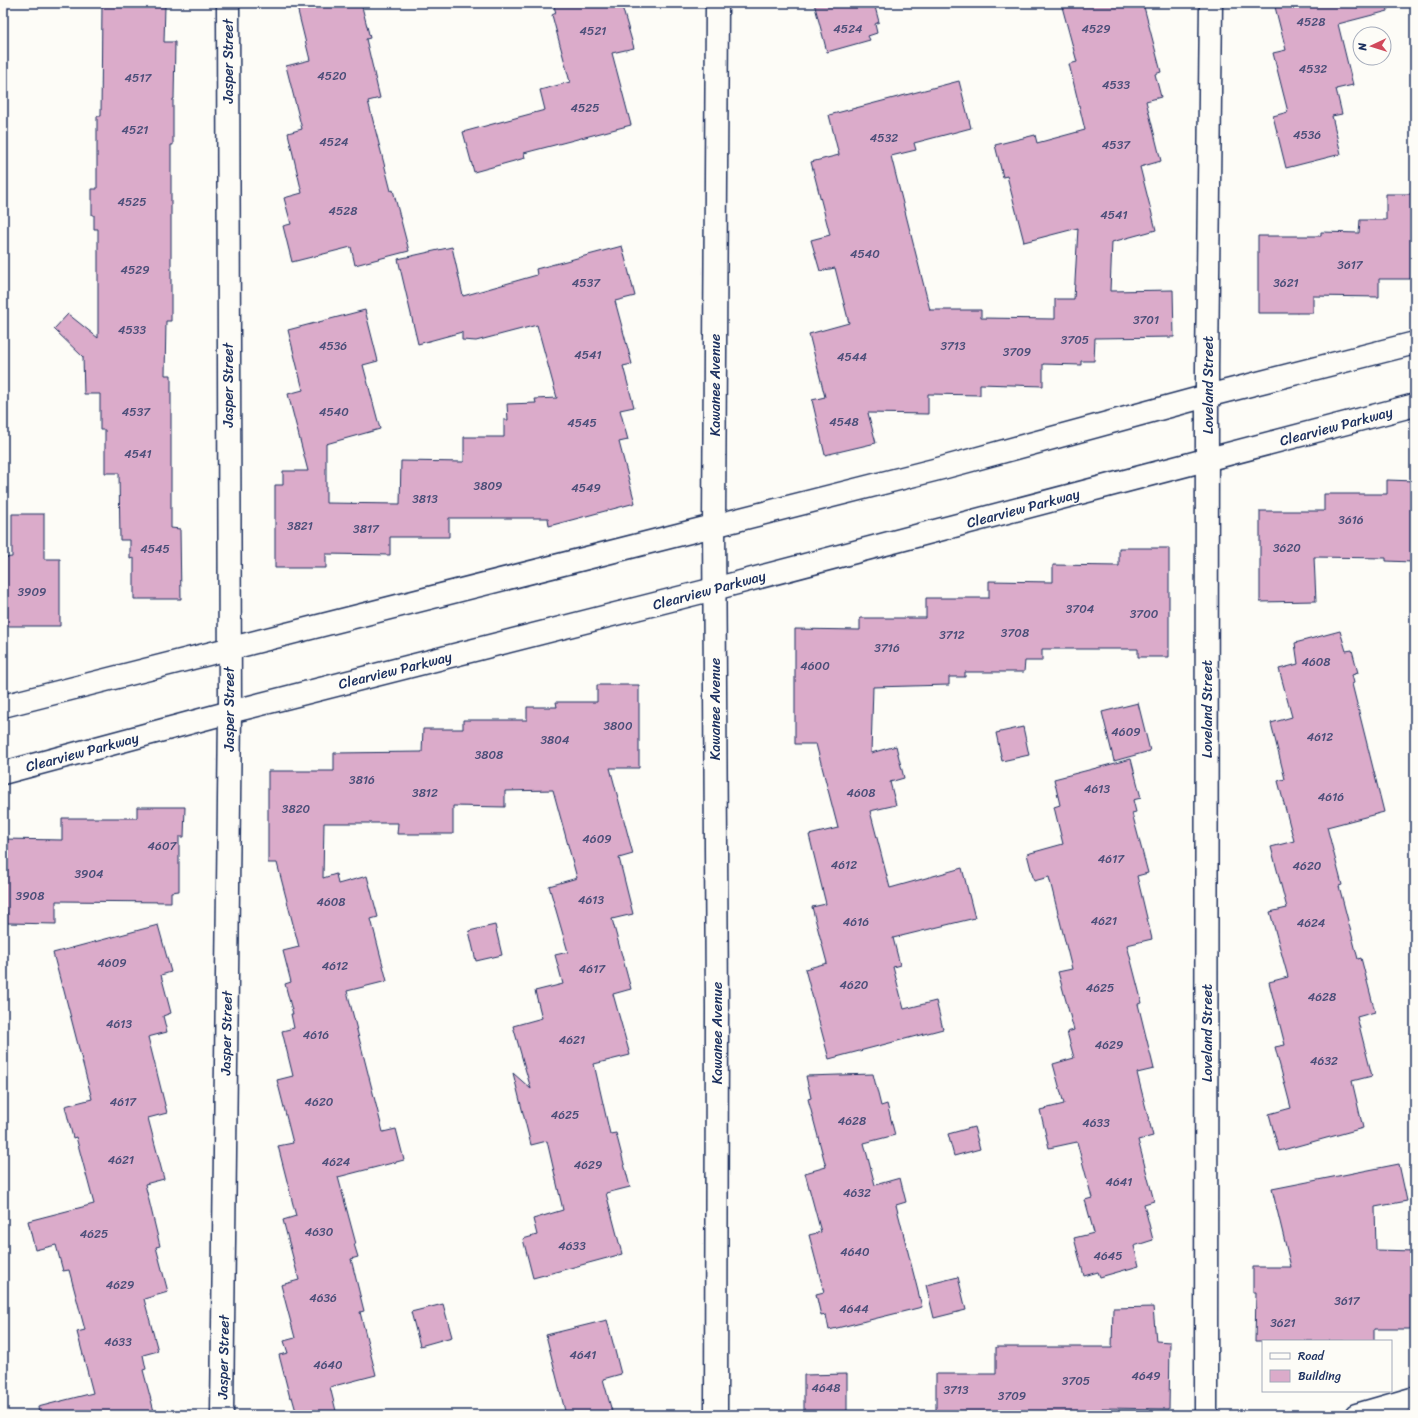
<svg xmlns="http://www.w3.org/2000/svg" width="1418" height="1418" font-family="Sriracha,sans-serif">
  <style>
    .building { fill: #dbabca; stroke: #1b2f5e }
    .lines { fill: none; stroke-linecap: round; stroke-linejoin: round }
    .street-casing { stroke: #1b2f5e; stroke-width: 25 }
    .secondary-casing { stroke: #1b2f5e; stroke-width: 25 }
    .street { stroke: #fdfcf7; stroke-width: 22 }
    .secondary { stroke: #fdfcf7; stroke-width: 22 }
    .labels { text-anchor: middle; stroke-width: 3; stroke-linejoin: round; paint-order: stroke }
    .number-label { font-size: 12px; fill: #4b4e79 }
    .street-label { font-size: 14px; fill: #1b2f5e; stroke: #fdfcf7 }
  </style>
  <rect width="100%" height="100%" fill="#fdfcf7"/>
  <filter id="ink" filterUnits="userSpaceOnUse"><feTurbulence type="fractalNoise" baseFrequency=".025" numOctaves="2"/><feDisplacementMap in="SourceGraphic" scale="8" xChannelSelector="R" yChannelSelector="G"/><feConvolveMatrix kernelMatrix="1 2 1 2 8 2 1 2 1" color-interpolation-filters="sRGB"/></filter>
  <g filter="url(#ink)">
    <g class="building">
      <polygon points="102,3 160,3 160,6 165,6 164,42 175,42 174,99 173,99 173,145 171,145 171,321 166,321 165,375 171,375 171,528 180,529 181,599 134,599 134,558 130,559 130,540 120,540 119,473 105,473 105,430 100,430 100,394 84,394 83,357 54,329 68,314 98,338 98,229 94,229 94,215 92,215 92,189 97,189 97,116 101,116"/>
      <polygon points="296,3 361,3 370,38 366,39 380,98 368,101 391,191 393,190 409,251 355,265 351,247 292,262 283,226 291,224 284,198 302,193 288,133 302,129 286,66 310,60"/>
      <polygon points="553,3 621,3 634,48 612,53 631,125 524,153 525,158 474,172 463,132 545,110 540,90 570,82 552,15 556,13"/>
      <polygon points="814,3 874,3 879,22 875,24 877,33 868,36 870,40 827,52"/>
      <polygon points="1061,3 1143,3 1161,72 1155,74 1161,97 1146,101 1161,161 1140,167 1156,230 1112,242 1110,291 1173,290 1174,337 1095,338 1094,361 1081,361 1081,365 1043,364 1043,386 980,384 980,395 928,394 928,414 868,413 876,443 825,455 812,400 825,397 809,334 849,323 835,268 820,271 811,240 830,235 811,162 839,155 829,115 959,81 971,128 914,143 916,150 891,156 930,310 981,310 981,318 1055,319 1055,299 1074,299 1078,228 1024,242 1007,176 1003,177 995,145 1035,135 1037,143 1085,130 1069,64 1077,62"/>
      <polygon points="1274,3 1387,3 1388,11 1338,24 1353,85 1336,89 1342,114 1332,116 1341,154 1286,168 1273,116 1288,112 1273,53 1286,50"/>
      <polygon points="1386,194 1415,194 1415,279 1379,279 1379,297 1313,296 1313,313 1258,313 1258,236 1321,236 1321,232 1359,233 1360,220 1386,220"/>
      <polygon points="622,246 635,296 615,301 632,364 623,366 634,407 620,410 628,440 619,442 635,503 549,526 548,518 449,518 449,537 390,537 390,555 326,554 326,568 275,568 275,485 283,485 283,471 308,471 288,394 303,390 288,330 365,310 378,361 363,365 380,429 326,444 326,503 400,504 401,461 464,462 464,437 504,437 504,420 508,420 507,404 536,403 535,399 557,398 537,325 476,341 462,340 462,332 418,344 398,259 452,247 463,296 537,275 536,269"/>
      <polygon points="1387,480 1415,481 1415,550 1412,550 1412,562 1386,561 1386,558 1314,557 1316,601 1260,602 1260,511 1324,511 1324,494 1387,494"/>
      <polygon points="12,514 44,514 44,559 60,559 60,626 4,626 3,558 12,557"/>
      <polygon points="1119,548 1169,548 1169,657 1138,657 1138,649 1042,649 1042,661 1025,661 1024,672 965,672 965,677 949,677 949,685 873,687 871,753 896,746 904,778 890,782 896,805 870,811 890,888 962,868 975,918 893,938 900,965 893,967 904,1009 936,1001 943,1029 829,1059 805,969 827,963 812,907 826,904 809,835 838,828 816,744 795,744 795,629 860,630 860,618 926,618 926,598 989,598 989,581 1053,582 1053,565 1119,566"/>
      <polygon points="1340,631 1346,651 1352,650 1358,673 1352,675 1354,683 1352,684 1384,812 1327,827 1342,885 1339,886 1358,959 1361,958 1375,1012 1357,1017 1372,1076 1352,1081 1363,1128 1279,1151 1269,1114 1291,1108 1275,1047 1285,1045 1269,982 1288,977 1270,912 1287,908 1271,847 1294,841 1278,781 1285,779 1271,723 1292,717 1279,669 1298,664 1295,643"/>
      <polygon points="597,685 639,685 639,768 610,768 633,854 619,858 633,914 612,919 631,989 613,994 630,1055 594,1064 610,1134 616,1133 630,1187 606,1193 622,1254 533,1278 523,1239 537,1235 533,1219 563,1210 547,1141 531,1145 513,1073 531,1089 513,1026 542,1018 535,991 563,984 555,955 568,952 549,886 577,878 553,790 505,791 505,807 453,806 453,834 397,834 398,823 324,823 323,878 336,874 338,884 367,876 378,917 371,919 387,981 347,991 383,1132 396,1129 404,1160 338,1177 356,1244 354,1244 358,1257 351,1259 364,1311 360,1312 376,1375 330,1387 337,1415 297,1415 292,1397 290,1398 279,1355 288,1353 284,1341 295,1338 281,1285 299,1280 283,1220 296,1216 278,1146 293,1143 277,1080 293,1076 282,1031 294,1028 291,1014 293,1014 285,984 291,982 283,951 299,947 277,863 268,863 268,771 334,771 334,753 422,752 423,729 463,729 463,720 527,720 527,707 557,707 556,702 597,702"/>
      <polygon points="1138,703 1150,751 1114,761 1102,712"/>
      <polygon points="1023,727 1029,755 1002,761 996,733"/>
      <polygon points="1131,759 1141,798 1133,800 1136,812 1132,813 1148,873 1137,876 1152,939 1127,945 1142,1003 1138,1004 1154,1069 1137,1073 1153,1136 1138,1140 1154,1201 1144,1204 1153,1240 1134,1246 1139,1266 1100,1277 1098,1272 1084,1276 1074,1238 1094,1233 1085,1200 1092,1198 1077,1142 1049,1148 1040,1110 1064,1104 1053,1064 1074,1058 1067,1032 1074,1030 1058,972 1072,969 1049,877 1034,881 1027,854 1063,844 1054,807 1060,805 1054,779"/>
      <polygon points="137,807 185,807 184,837 179,837 179,891 171,892 171,902 56,901 56,924 7,923 7,913 3,913 3,839 62,840 62,818 137,818"/>
      <polygon points="158,925 171,972 161,975 171,1013 163,1016 167,1032 148,1037 167,1113 148,1118 164,1179 145,1184 160,1246 156,1247 168,1292 144,1299 158,1351 143,1355 146,1369 143,1370 155,1415 39,1415 38,1407 93,1393 77,1332 85,1330 69,1270 63,1271 56,1245 35,1250 28,1221 94,1204 76,1137 73,1138 65,1106 92,1099 63,987 62,987 53,953"/>
      <polygon points="495,925 502,955 476,961 469,931"/>
      <polygon points="873,1074 881,1106 887,1104 895,1135 864,1143 875,1185 900,1178 906,1202 896,1205 922,1307 829,1330 826,1315 821,1316 816,1294 824,1292 809,1235 821,1232 805,1173 826,1167 808,1099 811,1098 806,1076"/>
      <polygon points="974,1127 980,1149 954,1156 948,1134"/>
      <polygon points="1399,1164 1407,1201 1375,1207 1376,1250 1415,1251 1415,1329 1374,1329 1374,1341 1255,1341 1256,1292 1253,1292 1253,1267 1291,1267 1272,1189"/>
      <polygon points="958,1277 966,1310 934,1318 926,1285"/>
      <polygon points="443,1304 452,1337 420,1346 411,1312"/>
      <polygon points="1153,1307 1156,1341 1170,1342 1169,1409 1102,1408 1102,1415 936,1415 936,1374 996,1374 996,1347 1112,1347 1113,1308"/>
      <polygon points="607,1320 621,1374 603,1379 613,1415 566,1415 546,1335"/>
      <polygon points="847,1374 847,1415 804,1415 804,1375"/>
    </g>
    <g class="lines">
      <g class="street-casing">
        <g id="street">
          <polyline points="222,1415 230,712 228,3"/>
          <polyline points="716,1415 717,1008 714,525 717,3"/>
          <polyline points="1206,1415 1207,368 1211,3"/>
          <polyline points="1356,1415 1415,1398"/>
        </g>
      </g>
      <g class="secondary-casing">
        <g id="secondary">
          <polyline points="3,706 942,468 1207,396 1415,343"/>
          <polyline points="3,773 230,712 714,589 1415,405"/>
        </g>
      </g>
      <use href="#street" class="street"/>
      <use href="#secondary" class="secondary"/>
    </g>
  </g>
  <g class="labels">
    <g class="number-label">
      <text x="1311" y="26">4528</text>
      <text x="848" y="33">4524</text>
      <text x="1096" y="33">4529</text>
      <text x="593" y="35">4521</text>
      <text x="1313" y="73">4532</text>
      <text x="332" y="80">4520</text>
      <text x="138" y="82">4517</text>
      <text x="1116" y="89">4533</text>
      <text x="585" y="112">4525</text>
      <text x="135" y="134">4521</text>
      <text x="1307" y="139">4536</text>
      <text x="884" y="142">4532</text>
      <text x="334" y="146">4524</text>
      <text x="1116" y="149">4537</text>
      <text x="132" y="206">4525</text>
      <text x="343" y="215">4528</text>
      <text x="1114" y="219">4541</text>
      <text x="865" y="258">4540</text>
      <text x="1350" y="269">3617</text>
      <text x="135" y="274">4529</text>
      <text x="586" y="287">4537</text>
      <text x="1286" y="287">3621</text>
      <text x="1146" y="324">3701</text>
      <text x="132" y="334">4533</text>
      <text x="1075" y="344">3705</text>
      <text x="333" y="350">4536</text>
      <text x="953" y="350">3713</text>
      <text x="1017" y="356">3709</text>
      <text x="588" y="359">4541</text>
      <text x="852" y="361">4544</text>
      <text x="136" y="416">4537</text>
      <text x="334" y="416">4540</text>
      <text x="844" y="426">4548</text>
      <text x="582" y="427">4545</text>
      <text x="138" y="458">4541</text>
      <text x="488" y="490">3809</text>
      <text x="586" y="492">4549</text>
      <text x="425" y="503">3813</text>
      <text x="1351" y="524">3616</text>
      <text x="300" y="530">3821</text>
      <text x="366" y="533">3817</text>
      <text x="1287" y="552">3620</text>
      <text x="155" y="553">4545</text>
      <text x="32" y="596">3909</text>
      <text x="1080" y="613">3704</text>
      <text x="1144" y="618">3700</text>
      <text x="1015" y="637">3708</text>
      <text x="952" y="639">3712</text>
      <text x="887" y="652">3716</text>
      <text x="1316" y="666">4608</text>
      <text x="815" y="670">4600</text>
      <text x="618" y="730">3800</text>
      <text x="1126" y="736">4609</text>
      <text x="1320" y="741">4612</text>
      <text x="555" y="744">3804</text>
      <text x="489" y="759">3808</text>
      <text x="362" y="784">3816</text>
      <text x="1097" y="793">4613</text>
      <text x="425" y="797">3812</text>
      <text x="861" y="797">4608</text>
      <text x="1331" y="801">4616</text>
      <text x="296" y="813">3820</text>
      <text x="597" y="843">4609</text>
      <text x="162" y="850">4607</text>
      <text x="1111" y="863">4617</text>
      <text x="844" y="869">4612</text>
      <text x="1307" y="870">4620</text>
      <text x="89" y="878">3904</text>
      <text x="30" y="900">3908</text>
      <text x="591" y="904">4613</text>
      <text x="331" y="906">4608</text>
      <text x="1104" y="925">4621</text>
      <text x="856" y="926">4616</text>
      <text x="1311" y="927">4624</text>
      <text x="112" y="967">4609</text>
      <text x="335" y="970">4612</text>
      <text x="592" y="973">4617</text>
      <text x="854" y="989">4620</text>
      <text x="1100" y="992">4625</text>
      <text x="1322" y="1001">4628</text>
      <text x="119" y="1028">4613</text>
      <text x="316" y="1039">4616</text>
      <text x="572" y="1044">4621</text>
      <text x="1109" y="1049">4629</text>
      <text x="1324" y="1065">4632</text>
      <text x="123" y="1106">4617</text>
      <text x="319" y="1106">4620</text>
      <text x="565" y="1119">4625</text>
      <text x="852" y="1125">4628</text>
      <text x="1096" y="1127">4633</text>
      <text x="121" y="1164">4621</text>
      <text x="336" y="1166">4624</text>
      <text x="588" y="1169">4629</text>
      <text x="1119" y="1186">4641</text>
      <text x="857" y="1197">4632</text>
      <text x="319" y="1236">4630</text>
      <text x="94" y="1238">4625</text>
      <text x="572" y="1250">4633</text>
      <text x="855" y="1256">4640</text>
      <text x="1108" y="1260">4645</text>
      <text x="120" y="1289">4629</text>
      <text x="323" y="1302">4636</text>
      <text x="1347" y="1305">3617</text>
      <text x="854" y="1313">4644</text>
      <text x="1283" y="1327">3621</text>
      <text x="118" y="1346">4633</text>
      <text x="583" y="1359">4641</text>
      <text x="328" y="1369">4640</text>
      <text x="1146" y="1380">4649</text>
      <text x="1076" y="1385">3705</text>
      <text x="826" y="1392">4648</text>
      <text x="956" y="1394">3713</text>
      <text x="1012" y="1400">3709</text>
    </g>
    <g class="street-label">
      <text transform="translate(228 61) rotate(-90)" y="5">Jasper Street</text>
      <text transform="translate(228 385) rotate(-90)" y="5">Jasper Street</text>
      <text transform="translate(715 385) rotate(-90)" y="5">Kawanee Avenue</text>
      <text transform="translate(1208 385) rotate(-90)" y="5">Loveland Street</text>
      <text transform="translate(1336 426) rotate(-15)" y="5">Clearview Parkway</text>
      <text transform="translate(1023 508) rotate(-15)" y="5">Clearview Parkway</text>
      <text transform="translate(709 590) rotate(-15)" y="5">Clearview Parkway</text>
      <text transform="translate(395 670) rotate(-14)" y="5">Clearview Parkway</text>
      <text transform="translate(229 709) rotate(-90)" y="5">Jasper Street</text>
      <text transform="translate(715 709) rotate(-90)" y="5">Kawanee Avenue</text>
      <text transform="translate(1207 709) rotate(-90)" y="5">Loveland Street</text>
      <text transform="translate(82 752) rotate(-15)" y="5">Clearview Parkway</text>
      <text transform="translate(226 1033) rotate(-89)" y="5">Jasper Street</text>
      <text transform="translate(717 1033) rotate(-90)" y="5">Kawanee Avenue</text>
      <text transform="translate(1207 1033) rotate(-90)" y="5">Loveland Street</text>
      <text transform="translate(223 1357) rotate(-89)" y="5">Jasper Street</text>
    </g>
  </g>
  <rect width="1418" height="1418" fill="none" stroke="#fdfcf7" stroke-width="16"/>
  <rect x="8" y="8" width="1402" height="1402" fill="none" stroke="#1b2f5e" stroke-width="1.5" filter="url(#ink)"/>
  <rect x="1262" y="1340" width="130" height="52" fill="#fdfcf7" stroke="#a3aaba"/>
  <rect x="1270" y="1353" width="20" height="6" fill="#fdfcf7" stroke="#a3aaba"/>
  <text x="1298" y="1360" font-size="12" fill="#1b2f5e">Road</text>
  <rect x="1270" y="1370" width="20" height="12" fill="#dbabca" stroke="#a3aaba"/>
  <text x="1298" y="1380" font-size="12" fill="#1b2f5e">Building</text>
  <g transform="translate(1372 46) rotate(266)"><circle r="19" fill="#fdfcf7" stroke="#a3aaba"/>
  <path d="M0-3L7 15L0 10L-7 15Z" fill="#d1495b"/>
  <text y="-6" font-size="11" font-weight="bold" text-anchor="middle" fill="#1b2f5e">N</text>
  </g>
</svg>
